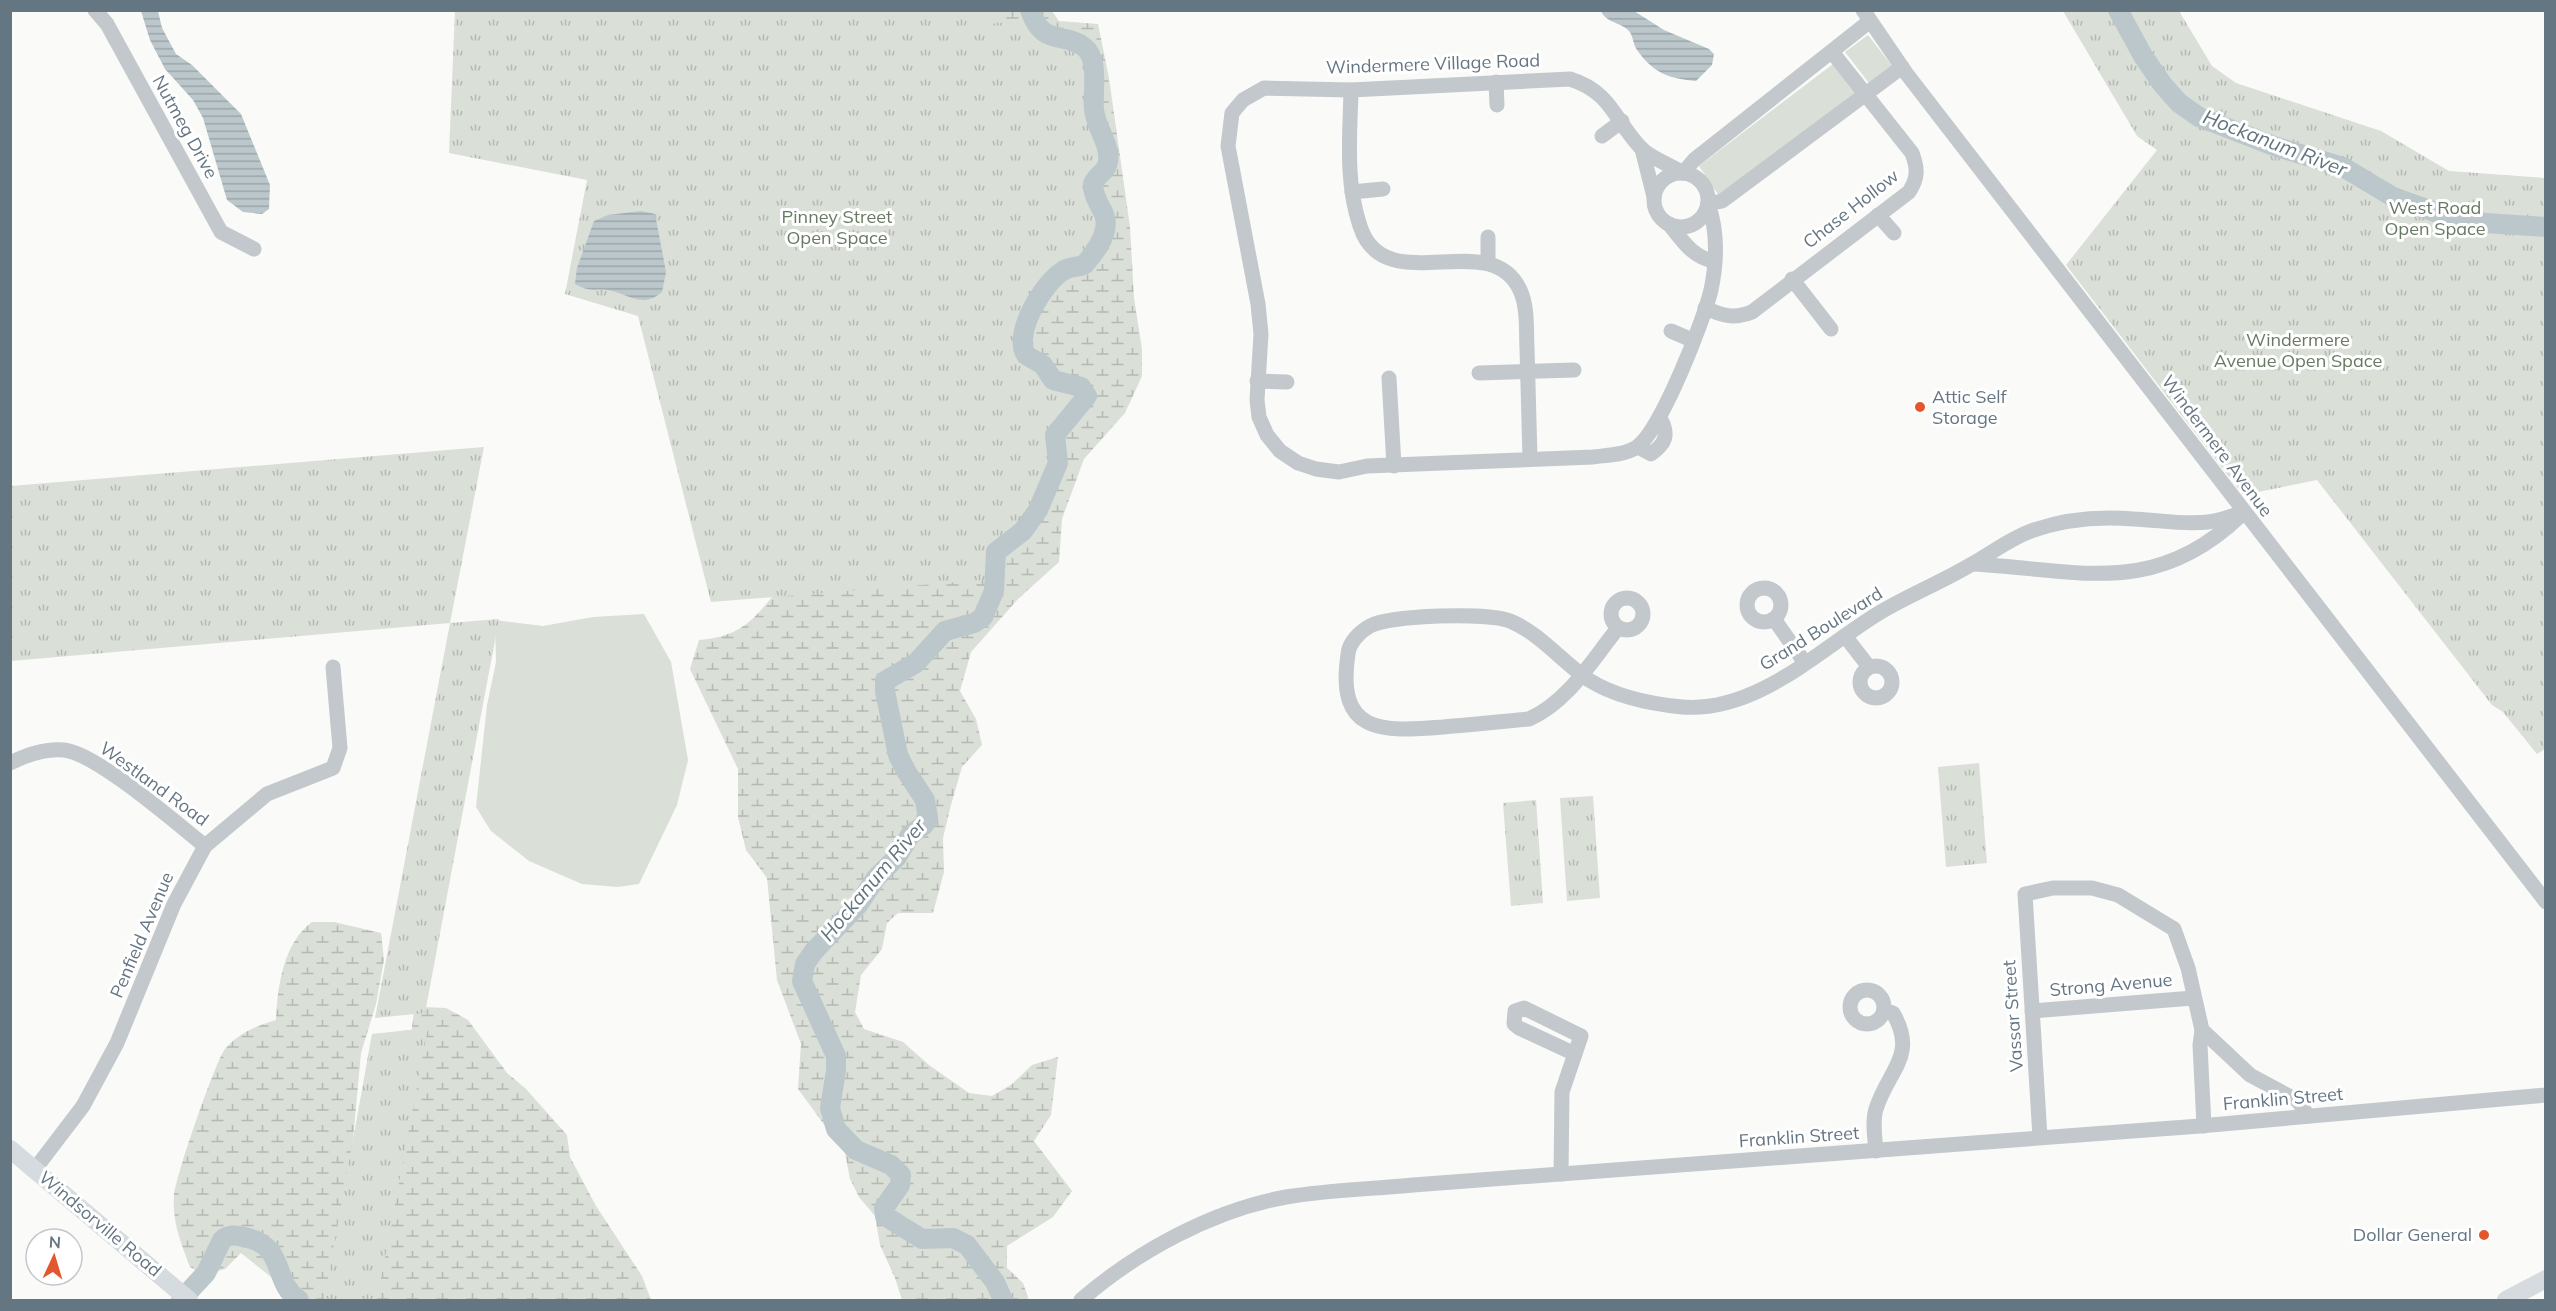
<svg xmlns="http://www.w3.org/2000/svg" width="2556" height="1311" font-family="Mulish,sans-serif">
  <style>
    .grass { fill: #dadfd7 }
    .wetland { fill: url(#wetland-marsh) }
    .park { fill: url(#park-tufts) }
    .water { fill: url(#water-rules) }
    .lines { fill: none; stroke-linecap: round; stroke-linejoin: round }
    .river { stroke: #bbc7cb; stroke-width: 20 }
    .minor { stroke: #c3c8cc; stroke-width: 15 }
    .major { stroke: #d6dbdf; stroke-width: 18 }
    .poi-dot { fill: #e4572e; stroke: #fff; stroke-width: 2 }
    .labels { text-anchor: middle; stroke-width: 6; stroke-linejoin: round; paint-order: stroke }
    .street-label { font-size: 18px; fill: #657683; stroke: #fff }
    .park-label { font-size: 18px; fill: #687a64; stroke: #fff }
    .poi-label { font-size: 18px; fill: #657683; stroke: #fff; text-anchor: start }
    .water-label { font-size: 20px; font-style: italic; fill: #60757c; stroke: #fff }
  </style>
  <defs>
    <pattern id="wetland-marsh" width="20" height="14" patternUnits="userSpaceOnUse" patternTransform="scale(1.5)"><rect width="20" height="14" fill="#dadfd7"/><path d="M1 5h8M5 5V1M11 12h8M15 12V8" fill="none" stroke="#b4b9b4"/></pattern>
    <pattern id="park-tufts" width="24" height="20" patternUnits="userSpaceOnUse" patternTransform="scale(1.5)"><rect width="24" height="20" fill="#dadfd7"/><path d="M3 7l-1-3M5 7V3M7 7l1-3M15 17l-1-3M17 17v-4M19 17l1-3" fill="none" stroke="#b4b9b4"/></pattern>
    <pattern id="water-rules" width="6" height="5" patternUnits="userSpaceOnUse" patternTransform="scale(1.5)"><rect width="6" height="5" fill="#bbc7cb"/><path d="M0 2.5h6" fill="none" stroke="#9ca6aa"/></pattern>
  </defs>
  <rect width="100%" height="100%" fill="#fafaf8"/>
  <g class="grass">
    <polygon points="1868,35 1892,66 1869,83 1845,52"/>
    <polygon points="1833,64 1856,92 1719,196 1699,166"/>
    <polygon points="644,614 671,662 688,760 677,805 639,884 618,887 582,884 529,861 491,831 476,807 487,705 496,662 495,620 543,626 593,617"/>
  </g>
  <g class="wetland">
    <path d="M842,11H1052L1059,21L1098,24L1109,78L1130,227L1134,298L1142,349V376L1125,413L1084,459L1062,519L1059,562L1018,599L971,652L960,691L976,719L982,745L962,767L951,805L943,838L944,872L933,913H898L887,923L882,949L861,975L855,1012L864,1029L903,1042L929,1065L969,1093L992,1096L1012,1084L1032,1065L1058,1057L1051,1115L1034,1141L1072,1191L1053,1217L1007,1246V1268L1023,1283L1029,1300H902L895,1278L880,1245L875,1216L859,1197L850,1179L845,1153L798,1089L801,1044L777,980L767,878L746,850L738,817V769L690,669L699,640C735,637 750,625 772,597Z"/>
    <path d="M312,922H334L381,933L384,960L376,1004L361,1053L351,1161L325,1300H288L271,1277L241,1253L225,1269L204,1275L190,1267C181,1243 172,1222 174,1196C175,1178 215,1062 225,1049C239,1033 256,1026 276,1020C277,987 284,942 312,922Z"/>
    <polygon points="422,1007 446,1008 468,1020 507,1073 526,1089 567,1135 570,1157 596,1206 642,1276 651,1300 350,1300 409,1050 414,1012"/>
  </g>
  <g class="park">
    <path d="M455,11H992L991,24L1045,18L1043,33L1083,51L1095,82L1096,121L1109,159L1096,183L1108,228L1088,268L1068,271L1050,285L1026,335L1025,351L1042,364L1051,382L1074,387L1081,393C1085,411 1068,421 1059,434L1060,460L1042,504L1029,526L1000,551L996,579L711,602L638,316L565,294L587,180L449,153Z"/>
    <polygon points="2063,11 2179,11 2212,66 2236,83 2381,131 2449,171 2545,178 2545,749 2537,754 2503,712 2492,705 2317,480 2243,495 2066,265 2157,150 2137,136"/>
    <polygon points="484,447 450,623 499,619 425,1013 375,1018 450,623 11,661 11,486"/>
    <polygon points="1979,763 1987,863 1946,867 1938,767"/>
    <polygon points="1593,796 1600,898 1567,901 1560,798"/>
    <polygon points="1536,800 1543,903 1511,906 1503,803"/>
    <polygon points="428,1028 377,1300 324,1300 372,1034"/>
  </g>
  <g class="water">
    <polygon points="141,11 158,11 162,28 176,54 192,65 241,114 270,185 269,209 262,214 243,212 227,200 203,118 193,100 165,69 150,40"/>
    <path d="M1601,11H1634L1664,30L1709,49L1714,54L1712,65L1696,81C1670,79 1653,73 1637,50C1632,43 1634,35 1627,29C1618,22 1606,22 1601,11Z"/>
    <path d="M641,211L655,214L666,272L662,292C643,308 632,296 612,291C596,287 593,294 575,284L577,268L594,221L608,215Z"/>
  </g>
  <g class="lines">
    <g class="river">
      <polyline points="2118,10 2143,56 2163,85 2179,103 2199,117 2274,146 2343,167 2393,197 2446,216 2486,223 2546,227"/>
      <path d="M181,1300L206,1273L222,1240C229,1234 235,1235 244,1237C288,1246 271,1282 299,1300"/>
      <path d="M1003,1300L995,1282L967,1245L953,1238L922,1239L885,1216L884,1208L900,1185L901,1175L891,1165L856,1150L836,1129L830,1108L836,1071V1056L802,981L805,964L814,951L858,905L876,878L897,857L910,835L924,825L928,818L925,800L906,771L898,755L885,691V681L916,663L945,631L974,623L983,617L994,591L996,552L1023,531L1038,510L1058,463L1055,435L1087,396L1081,387L1053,380L1043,365L1026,355C1013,333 1043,283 1063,271C1070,266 1078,268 1085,264C1097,250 1112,230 1103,212C1098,202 1093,195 1093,184C1096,175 1107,172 1108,162C1111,144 1095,127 1094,109C1092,92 1100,59 1084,47C1064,31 1043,48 1030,10"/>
    </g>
    <g class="minor">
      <polyline points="95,10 107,24 221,232 254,249"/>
      <polyline points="1863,10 1906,73 2546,902"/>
      <path d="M1870,21L1694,160L1683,173C1670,165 1653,159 1642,149C1615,122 1612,92 1570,79L1351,90L1264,88L1243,100L1232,113L1228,146L1258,304L1261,334L1257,400L1259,417L1267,435L1280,451L1298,463L1316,469L1339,472L1367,466L1593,457C1607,455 1625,455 1637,447C1661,430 1704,320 1711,290C1717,261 1718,231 1708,204L1722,201L1902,67"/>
      <polyline points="1496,82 1497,105"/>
      <path d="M1351,90C1350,135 1345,182 1360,226C1384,302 1490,225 1520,290C1528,307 1526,330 1527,348C1528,385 1529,422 1530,458"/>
      <polyline points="1602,136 1622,121"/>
      <polyline points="1642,149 1654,197"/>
      <circle cx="1681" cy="200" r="27"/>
      <polyline points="1352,192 1383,189"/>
      <polyline points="1878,215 1894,233"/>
      <path d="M1669,224C1682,240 1693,258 1714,261"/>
      <polyline points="1488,237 1488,263"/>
      <polyline points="1792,279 1831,329"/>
      <path d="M1705,308C1723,316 1734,319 1752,312L1909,192C1918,178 1918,169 1912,153L1832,52"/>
      <polyline points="1671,331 1692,340"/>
      <polyline points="1479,373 1574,370"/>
      <polyline points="1389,378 1394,466"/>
      <polyline points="1257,381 1287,382"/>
      <path d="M1638,447L1651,454C1665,444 1670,435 1660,418"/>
      <path d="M1974,564C2079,570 2155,598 2241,515"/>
      <circle cx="1764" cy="605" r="17"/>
      <circle cx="1627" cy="614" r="16"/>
      <polyline points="1774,619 1805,663"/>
      <path d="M1618,628C1592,660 1568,702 1529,719C1501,722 1472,724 1443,727C1381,732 1336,734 1348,654C1349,643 1359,632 1370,626C1390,615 1488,612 1510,621C1540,633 1562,662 1589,680C1616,697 1651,704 1682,707C1757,713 1820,649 1879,613C1909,595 1942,582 1972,564C1992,553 2009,539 2031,531C2064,519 2099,516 2134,519C2159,520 2183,525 2208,522C2220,521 2232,516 2243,512"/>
      <polyline points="1845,636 1869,667"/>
      <circle cx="1876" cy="682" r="16"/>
      <path d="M10,763C26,755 46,748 64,750C96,753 176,823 205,846"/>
      <circle cx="1867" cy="1007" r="17"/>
      <polyline points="2032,1011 2193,998"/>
      <polyline points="2202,1030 2200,1045 2204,1126"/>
      <polyline points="2040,1137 2025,894 2053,888 2092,888 2118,895 2174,929 2188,968 2202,1030 2250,1075 2298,1101 2308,1116"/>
      <path d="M1876,1151C1875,1138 1872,1122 1876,1109C1888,1070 1918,1056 1893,1013L1884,1010"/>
      <polyline points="35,1169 83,1106 117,1043 174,904 205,846 267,794 333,768 340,748 333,667"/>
      <polyline points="1561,1174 1562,1092 1581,1036 1524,1008 1515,1011 1514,1024 1519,1028 1575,1054"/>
      <path d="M1081,1300C1136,1252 1213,1210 1286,1197C1328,1190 1371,1189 1413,1185L2200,1126L2546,1095"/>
    </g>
    <g class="major">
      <polyline points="10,1149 189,1300"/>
      <polyline points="2506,1300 2546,1279"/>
    </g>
  </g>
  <g class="poi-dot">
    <circle cx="1920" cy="407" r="6"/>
    <circle cx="2484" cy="1235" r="6"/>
  </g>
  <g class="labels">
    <g class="street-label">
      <text transform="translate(1433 64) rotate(-2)" y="6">Windermere Village Road</text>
      <text transform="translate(185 127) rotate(61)" y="6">Nutmeg Drive</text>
      <text transform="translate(1851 209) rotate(-38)" y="6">Chase Hollow</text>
      <text transform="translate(2217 446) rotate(53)" y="6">Windermere Avenue</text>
      <text transform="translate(1821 629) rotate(-32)" y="6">Grand Boulevard</text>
      <text transform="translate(154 784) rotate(36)" y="6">Westland Road</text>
      <text transform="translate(142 935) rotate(-67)" y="6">Penfield Avenue</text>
      <text transform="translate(2111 985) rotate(-5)" y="6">Strong Avenue</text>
      <text transform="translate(2013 1016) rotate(-94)" y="6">Vassar Street</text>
      <text transform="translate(2283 1099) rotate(-5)" y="6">Franklin Street</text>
      <text transform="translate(1799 1137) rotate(-4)" y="6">Franklin Street</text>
      <text transform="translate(100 1224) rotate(40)" y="6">Windsorville Road</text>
    </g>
    <g class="park-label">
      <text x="2435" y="214">West Road<tspan x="2435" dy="21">Open Space</tspan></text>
      <text x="837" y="223">Pinney Street<tspan x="837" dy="21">Open Space</tspan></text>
      <text x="2298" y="346">Windermere<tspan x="2298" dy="21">Avenue Open Space</tspan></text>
    </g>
    <g class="poi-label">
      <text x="1932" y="403">Attic Self<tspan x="1932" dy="21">Storage</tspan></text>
      <text x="2472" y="1241" text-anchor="end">Dollar General</text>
    </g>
    <g class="water-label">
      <text transform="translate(2275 143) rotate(21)" y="7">Hockanum River</text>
      <text transform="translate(873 880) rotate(-50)" y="7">Hockanum River</text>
    </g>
  </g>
  <rect width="2556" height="1311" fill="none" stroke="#657683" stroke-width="24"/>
  <g transform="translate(54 1257) rotate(4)"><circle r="28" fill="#ffffff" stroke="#c1c8cd" stroke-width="1.5"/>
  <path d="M0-4.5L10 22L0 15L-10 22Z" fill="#e4572e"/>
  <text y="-9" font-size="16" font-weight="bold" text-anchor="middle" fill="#657683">N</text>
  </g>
</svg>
